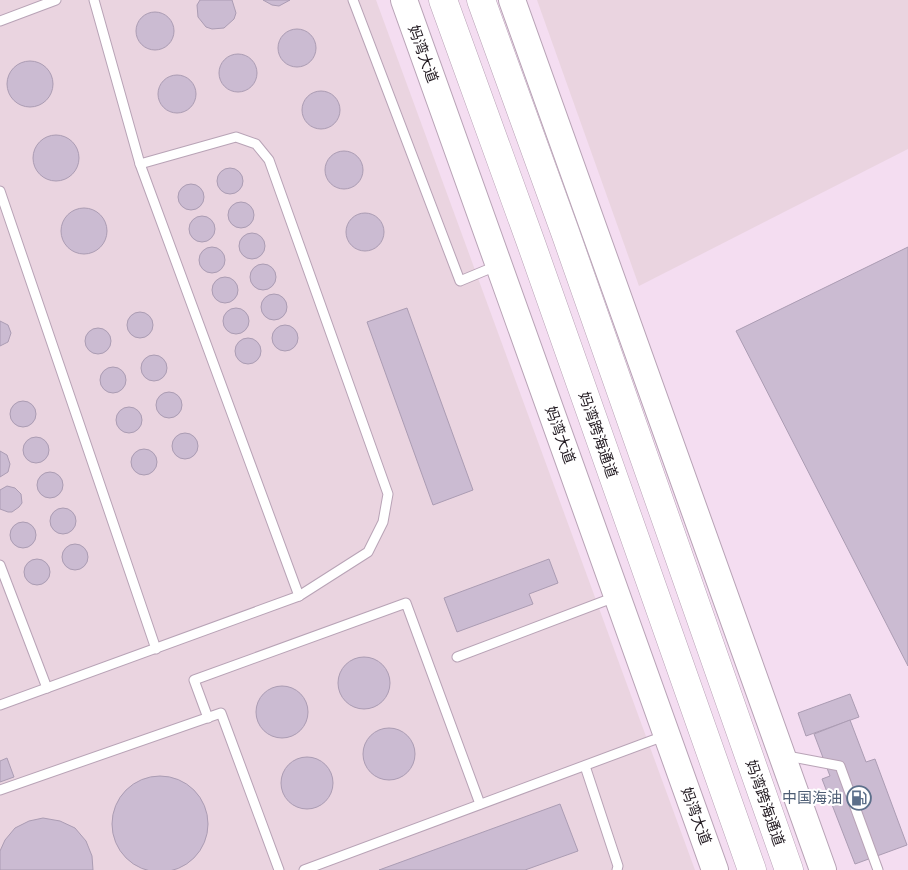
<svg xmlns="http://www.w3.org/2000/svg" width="908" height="870" font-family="'Fira Sans Condensed','Noto Sans SC',sans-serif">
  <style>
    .industrial { fill: #ead4e0 }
    .building { fill: #cbbbd2; stroke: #ab9cb3 }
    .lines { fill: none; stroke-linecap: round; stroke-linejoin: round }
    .lane-casing { stroke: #b8a3b6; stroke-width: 11 }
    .secondary-casing { stroke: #b8a3b6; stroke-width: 28 }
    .highway-casing { stroke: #b8a3b6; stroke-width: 29 }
    .lane { stroke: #fff; stroke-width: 9 }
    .secondary { stroke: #fff; stroke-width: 26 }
    .highway { stroke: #fff; stroke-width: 28 }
    .labels { text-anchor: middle; stroke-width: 4; stroke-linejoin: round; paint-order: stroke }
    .street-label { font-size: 15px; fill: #211920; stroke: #fff }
    .service-label { font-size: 15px; fill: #4e5e75; stroke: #fff; text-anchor: end }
  </style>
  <rect width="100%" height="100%" fill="#f4ddf1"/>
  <g class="industrial">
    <polygon points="0,0 376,0 695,870 0,870"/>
    <polygon points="537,0 908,0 908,149 639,286"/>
  </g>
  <g class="building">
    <polygon points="200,0 232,0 236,13 234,19 224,28 212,29 206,27 198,17 197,5"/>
    <polygon points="263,0 290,0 279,6 272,5"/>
    <circle cx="155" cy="31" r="19"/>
    <circle cx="297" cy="48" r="19"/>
    <circle cx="238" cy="73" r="19"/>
    <circle cx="30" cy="84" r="23"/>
    <circle cx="177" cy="94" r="19"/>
    <circle cx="321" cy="110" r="19"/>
    <circle cx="56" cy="158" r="23"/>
    <circle cx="344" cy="170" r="19"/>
    <circle cx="230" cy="181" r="13"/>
    <circle cx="191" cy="197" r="13"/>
    <circle cx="241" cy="215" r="13"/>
    <circle cx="84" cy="231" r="23"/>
    <circle cx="365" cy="232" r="19"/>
    <circle cx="202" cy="229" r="13"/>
    <circle cx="252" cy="246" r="13"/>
    <polygon points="908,247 908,666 736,331"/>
    <circle cx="212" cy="260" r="13"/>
    <circle cx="263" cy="277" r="13"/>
    <circle cx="225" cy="290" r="13"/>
    <circle cx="274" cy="307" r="13"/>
    <polygon points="407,308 473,490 433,505 367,322"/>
    <circle cx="236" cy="321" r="13"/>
    <circle cx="140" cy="325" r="13"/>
    <polygon points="0,321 8,325 11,333 8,342 0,346"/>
    <circle cx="285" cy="338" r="13"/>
    <circle cx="98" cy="341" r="13"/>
    <circle cx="248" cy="351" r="13"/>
    <circle cx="154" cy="368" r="13"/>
    <circle cx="113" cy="380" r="13"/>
    <circle cx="169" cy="405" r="13"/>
    <circle cx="23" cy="414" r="13"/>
    <circle cx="129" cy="420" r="13"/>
    <circle cx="185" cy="446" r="13"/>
    <circle cx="36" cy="450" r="13"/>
    <circle cx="144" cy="462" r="13"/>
    <polygon points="0,451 7,455 10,464 8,472 0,477"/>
    <circle cx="50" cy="485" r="13"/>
    <polygon points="7,486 15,488 21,494 22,503 19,507 12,512 8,512 0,509 0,490"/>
    <circle cx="63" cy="521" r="13"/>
    <circle cx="23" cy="535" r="13"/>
    <circle cx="75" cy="557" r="13"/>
    <polygon points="549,559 558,583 529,594 533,604 457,632 444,598"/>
    <circle cx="37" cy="572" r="13"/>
    <circle cx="364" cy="683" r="26"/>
    <circle cx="282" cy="712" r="26"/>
    <polygon points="850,694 859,717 806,736 798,713"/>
    <polygon points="850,720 866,762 875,759 907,845 855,864 822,779 830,776 814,734"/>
    <circle cx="389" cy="754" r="26"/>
    <circle cx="307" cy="783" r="26"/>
    <polygon points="7,758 14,777 0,782 0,761"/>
    <circle cx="160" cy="824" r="48"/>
    <polygon points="560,804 578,851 525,870 379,870"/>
    <polygon points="43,818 60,821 75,828 86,841 92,856 93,870 0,870 0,851 5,840 15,828 29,821"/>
  </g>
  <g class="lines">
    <g class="lane-casing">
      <g id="lane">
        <polyline points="94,0 140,164 299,596"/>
        <polyline points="353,0 460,281 496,266"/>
        <polyline points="0,21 56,0"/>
        <polyline points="0,191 156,649"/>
        <polyline points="0,565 47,688"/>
        <polyline points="457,657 615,597"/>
        <polyline points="0,705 299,596 368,552 383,522 388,494 269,160 256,144 236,137 140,164"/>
        <polyline points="208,718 194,680 406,603 480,804"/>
        <polyline points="787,756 840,766 878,870"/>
        <polyline points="585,766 618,866 617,870"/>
        <polyline points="0,790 221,713 279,870"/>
        <polyline points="304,870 664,736"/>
      </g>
    </g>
    <g class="secondary-casing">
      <g id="secondary">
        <polyline points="404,0 715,870"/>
        <polyline points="512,0 823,870"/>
      </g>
    </g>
    <g class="highway-casing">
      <g id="highway">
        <polyline points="443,0 531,243 752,870"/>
        <polyline points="481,0 565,232 789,870"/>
      </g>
    </g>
    <use href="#lane" class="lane"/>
    <use href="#secondary" class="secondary"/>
    <use href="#highway" class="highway"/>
  </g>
  <defs>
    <g id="fuel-ring" transform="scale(1.25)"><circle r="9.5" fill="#fff" stroke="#5c6f8a" stroke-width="1.5"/><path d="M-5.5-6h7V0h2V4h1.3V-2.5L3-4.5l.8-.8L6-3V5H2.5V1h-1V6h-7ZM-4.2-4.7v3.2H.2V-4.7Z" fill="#5c6f8a"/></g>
  </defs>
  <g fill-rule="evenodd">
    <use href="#fuel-ring" x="859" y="798"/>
  </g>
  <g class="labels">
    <g class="street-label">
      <text transform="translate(423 54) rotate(70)" y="5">妈湾大道</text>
      <text transform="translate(560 435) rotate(70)" y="5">妈湾大道</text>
      <text transform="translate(598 435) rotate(71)" y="5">妈湾跨海通道</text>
      <text transform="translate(765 803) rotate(71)" y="5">妈湾跨海通道</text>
      <text transform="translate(696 816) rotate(70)" y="5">妈湾大道</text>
    </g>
    <g class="service-label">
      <text x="842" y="803">中国海油</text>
    </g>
  </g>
</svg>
